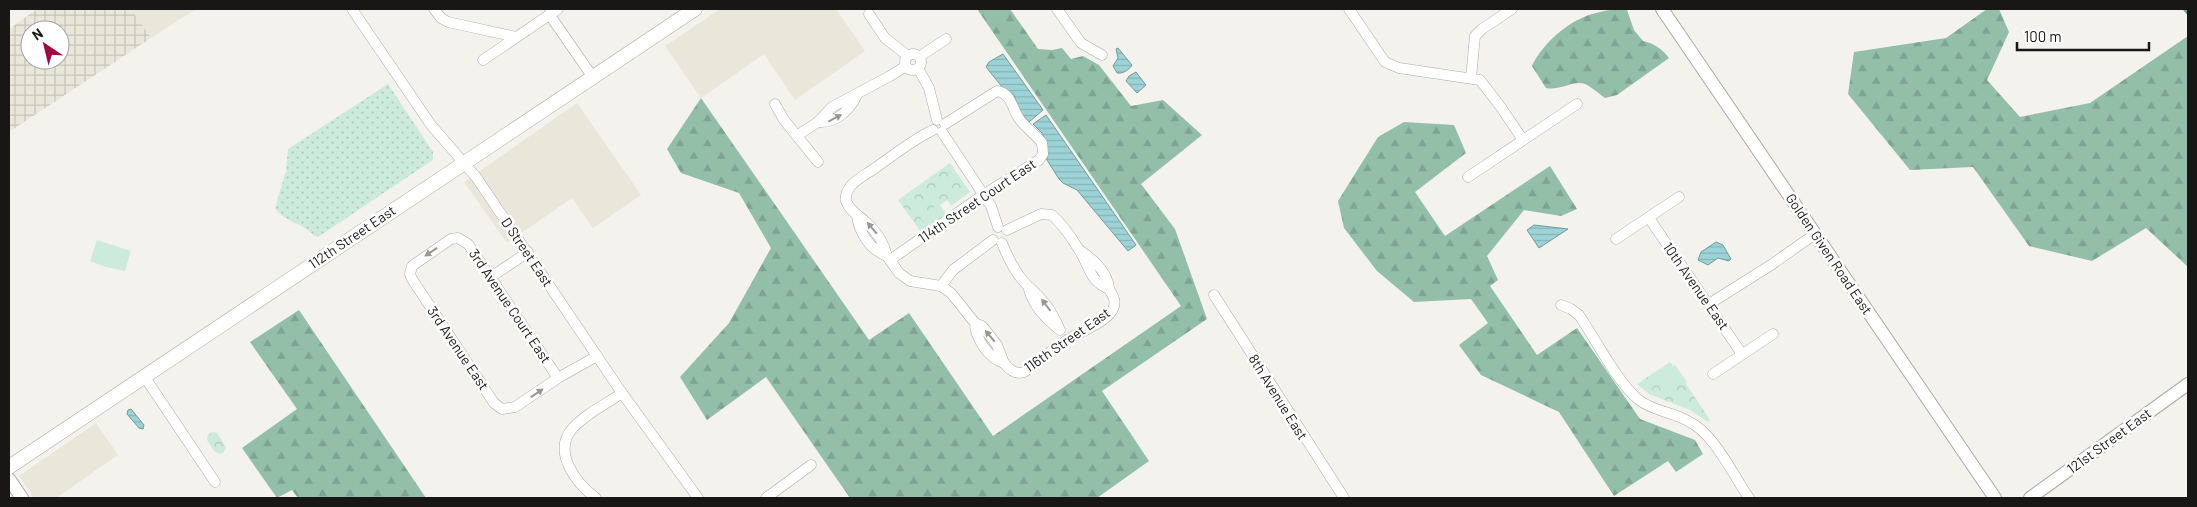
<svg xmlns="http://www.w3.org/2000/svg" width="2197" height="507" font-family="Barlow,sans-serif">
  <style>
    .built { fill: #e9e6da }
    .industrial { fill: url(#industrial-grid); fill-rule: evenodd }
    .grass { fill: url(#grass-dots) }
    .forest { fill: url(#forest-firs) }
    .park { fill: url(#park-crowns) }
    .pitch { fill: #ccebdb }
    .water { fill: url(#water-rules); stroke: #749b9c }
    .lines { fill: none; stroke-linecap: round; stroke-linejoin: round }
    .stream { stroke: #749b9c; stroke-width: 2.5 }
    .minor-casing { stroke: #aaa9a5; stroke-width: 11 }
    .tertiary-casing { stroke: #aaa9a5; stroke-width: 14 }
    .secondary-casing { stroke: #aaa9a5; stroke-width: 15 }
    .minor { stroke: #fff; stroke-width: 10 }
    .tertiary { stroke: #fff; stroke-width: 12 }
    .secondary { stroke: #fff; stroke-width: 14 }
    .oneway { fill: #979796 }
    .labels { text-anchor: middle; stroke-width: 5; stroke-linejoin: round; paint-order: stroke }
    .street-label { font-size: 14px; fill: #181716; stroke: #fff }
  </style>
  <defs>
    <pattern id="industrial-grid" width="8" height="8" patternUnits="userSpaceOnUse" patternTransform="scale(1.25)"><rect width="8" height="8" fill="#e9e6da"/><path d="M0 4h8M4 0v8" fill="none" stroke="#c7c5ba"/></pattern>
    <pattern id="grass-dots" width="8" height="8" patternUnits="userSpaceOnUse" patternTransform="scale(1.25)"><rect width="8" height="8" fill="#ccebdb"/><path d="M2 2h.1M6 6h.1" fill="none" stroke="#aec9bb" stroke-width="1.8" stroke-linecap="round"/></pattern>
    <pattern id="forest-firs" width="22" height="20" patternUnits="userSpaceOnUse" patternTransform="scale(1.25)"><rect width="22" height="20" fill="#93bfa9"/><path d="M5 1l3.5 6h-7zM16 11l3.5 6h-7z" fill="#7ea391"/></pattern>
    <pattern id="park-crowns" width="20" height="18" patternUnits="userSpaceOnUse" patternTransform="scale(1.25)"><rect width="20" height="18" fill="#ccebdb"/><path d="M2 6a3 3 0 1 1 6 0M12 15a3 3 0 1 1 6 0" fill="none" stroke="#aec9bb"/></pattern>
    <pattern id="water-rules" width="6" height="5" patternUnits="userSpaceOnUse" patternTransform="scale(1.25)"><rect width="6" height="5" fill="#9cd3d6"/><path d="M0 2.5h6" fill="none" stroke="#86b4b7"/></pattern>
  </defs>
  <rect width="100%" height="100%" fill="#f3f2ed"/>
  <g class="built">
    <polygon points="131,9 196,9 151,38"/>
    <polygon points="720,9 836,9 865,51 795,100 764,54 701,98 665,46"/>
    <polygon points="577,103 641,195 593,228 572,198 507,243 464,182"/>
    <polygon points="96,423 118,455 56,498 34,498 19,476"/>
  </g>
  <path class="industrial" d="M37,9H131L151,38L9,132V29ZM30,30H60V60H30Z"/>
  <path class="grass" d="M388,84L433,152V160L318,237L314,236C304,223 284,222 275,208L286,171L288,149Z"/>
  <g class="forest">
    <polygon points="977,9 1010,9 1038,49 1052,50 1062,48 1071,59 1083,56 1099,65 1131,106 1163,100 1202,135 1141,184 1175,229 1207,319 1102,391 1149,461 1097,498 850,498 766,377 707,420 680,377 729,323 771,248 739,193 681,173 667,149 701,98 869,340 909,313 993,436 1181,306"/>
    <path d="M1615,9L1627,10L1634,30L1643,41C1654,43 1662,49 1669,58L1617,95L1605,98C1599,94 1592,87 1585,84C1573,80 1561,91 1546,88L1532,66C1541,46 1564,25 1584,17C1593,13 1605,11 1615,9Z"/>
    <polygon points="1987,9 1999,9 2009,32 1987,80 2020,117 2090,103 2188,36 2188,267 2146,228 2092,261 2029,246 1973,167 1910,170 1848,94 1854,52 1946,38"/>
    <polygon points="1404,122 1454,125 1466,153 1415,192 1445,236 1550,166 1577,209 1561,216 1524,210 1487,256 1498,280 1490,286 1537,355 1577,328 1640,419 1695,440 1703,454 1676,472 1668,461 1614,496 1559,412 1481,375 1459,345 1488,323 1471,299 1414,302 1377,271 1344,228 1338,201 1378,137"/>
    <polygon points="299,310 426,498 298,498 292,490 277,498 242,448 297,409 250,342"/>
  </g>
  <g class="park">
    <polygon points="950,163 970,192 951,206 947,200 940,205 946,214 921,232 898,200"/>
    <polygon points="1670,362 1673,366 1675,365 1687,382 1686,384 1710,420 1708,422 1690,410 1649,394 1637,384"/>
    <polygon points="212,432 217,433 226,447 224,452 220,454 215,452 207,440 208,435"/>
  </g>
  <g class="pitch">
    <polygon points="938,204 944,214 926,226 920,217"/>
    <polygon points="97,240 131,251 125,271 106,267 90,261"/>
    <polygon points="1671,368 1680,383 1669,390 1659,375"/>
  </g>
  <g class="water">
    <path d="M1118,48L1132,65C1129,70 1123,74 1117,73L1113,66L1118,58L1116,49Z"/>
    <polygon points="1003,54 1043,110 1029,122 1020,112 1014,95 1003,88 986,67 989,62"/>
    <polygon points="1136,72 1146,85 1137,93 1126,81 1129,76"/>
    <polygon points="1046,115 1136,245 1128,251 1077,190 1063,183 1059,179 1047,160 1046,142 1042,133 1033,124"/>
    <polygon points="1534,225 1568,229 1539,248 1527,230"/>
    <polygon points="1716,242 1723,245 1731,259 1729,261 1718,258 1708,265 1698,260 1701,252"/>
    <polygon points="131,409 144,425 143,429 139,428 127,414 128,410"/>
  </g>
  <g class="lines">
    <polyline class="stream" points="2184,9 2188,14"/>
    <g class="minor-casing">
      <g id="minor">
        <polyline points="352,9 431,125 476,177 622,393 698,498"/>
        <polyline points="434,9 441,18 448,22 516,37"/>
        <polyline points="1057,9 1081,43 1102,55"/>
        <polyline points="1349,9 1385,62 1399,68 1480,80 1500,106 1523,140"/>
        <polyline points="549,14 592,76"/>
        <polyline points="869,14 885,38 908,56"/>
        <circle cx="913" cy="62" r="8"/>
        <polyline points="919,57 946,39"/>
        <polyline points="483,60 558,9"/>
        <polyline points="918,68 929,88 937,120"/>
        <polyline points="1471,78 1475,36 1482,29 1512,9"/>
        <path d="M857,95C849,111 836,123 818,122L832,107L890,76L906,66"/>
        <polyline points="775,104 784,120 818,162"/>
        <polyline points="942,132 991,206 998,227"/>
        <polyline points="798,135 818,122"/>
        <polyline points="1468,177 1577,104"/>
        <path d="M857,216C859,232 870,250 887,256C884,243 877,232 867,223C860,216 850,212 846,201C845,196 847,191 850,187C856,179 867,174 875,168C894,155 912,140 933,130"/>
        <polyline points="1649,218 1742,354"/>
        <path d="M1007,230L1041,214L1052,215C1062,224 1072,238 1079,250C1090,266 1088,280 1109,289C1108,273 1094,260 1081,251"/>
        <polyline points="1616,239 1679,197"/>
        <path d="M1002,243C1008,258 1016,275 1028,286C1045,302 1050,308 1060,330C1044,317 1033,306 1028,286"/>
        <path d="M887,256L899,273L910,281L941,286L951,293L975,323L982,326L997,345L1004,363C989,359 975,338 975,323"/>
        <path d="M890,260L983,195L1039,160L1043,154L1042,143C1036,135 1027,129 1020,120C1012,110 1012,93 997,91L945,124"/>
        <polyline points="491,277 528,252"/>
        <polyline points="941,286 953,270 993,240"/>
        <polyline points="1214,295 1344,498"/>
        <polyline points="1709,304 1771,265 1815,234"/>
        <path d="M1561,305L1571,309L1579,315C1596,340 1617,382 1639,400C1653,411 1672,412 1688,421C1714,433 1733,475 1749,498"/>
        <path d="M1004,363C1009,369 1015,375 1024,372C1039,361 1053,349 1069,339C1081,331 1103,324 1112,311C1117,303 1114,297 1109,289"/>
        <polyline points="1713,374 1773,334"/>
        <polyline points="144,376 215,482"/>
        <polyline points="558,378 468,244 458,238 451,239 412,266 410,274 412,279 494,403 502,409 515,407 558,378 597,356"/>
        <path d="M596,498C577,484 552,453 572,429C584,415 606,404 622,393"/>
        <polyline points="766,498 811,465"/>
      </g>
    </g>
    <g class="tertiary-casing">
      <g id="tertiary">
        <polyline points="1662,9 1995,498"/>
        <polyline points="9,479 22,498"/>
        <polyline points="2030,498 2188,384"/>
      </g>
    </g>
    <g class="secondary-casing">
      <polyline id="secondary" points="9,467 695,9"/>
    </g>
    <use href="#minor" class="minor"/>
    <use href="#tertiary" class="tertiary"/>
    <use href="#secondary" class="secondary"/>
  </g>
  <defs><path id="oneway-solid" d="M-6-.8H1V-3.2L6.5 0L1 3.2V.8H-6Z" transform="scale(1.25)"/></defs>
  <g class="oneway">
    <use href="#oneway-solid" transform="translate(835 118) rotate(-28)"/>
    <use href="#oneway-solid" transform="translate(872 228) rotate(-130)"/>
    <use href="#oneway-solid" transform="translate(431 252) rotate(147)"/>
    <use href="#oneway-solid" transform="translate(1046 305) rotate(-127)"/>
    <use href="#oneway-solid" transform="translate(990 336) rotate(-130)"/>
    <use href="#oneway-solid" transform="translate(537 393) rotate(-34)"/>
  </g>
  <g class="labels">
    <g class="street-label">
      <text transform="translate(977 201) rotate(-34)" y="5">114th Street Court East</text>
      <text transform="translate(352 237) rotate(-34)" y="5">112th Street East</text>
      <text transform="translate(527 252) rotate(56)" y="5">D Street East</text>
      <text transform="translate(1829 254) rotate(56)" y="5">Golden Given Road East</text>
      <text transform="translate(1696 286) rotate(55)" y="5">10th Avenue East</text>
      <text transform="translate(510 306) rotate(56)" y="5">3rd Avenue Court East</text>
      <text transform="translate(1067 340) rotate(-35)" y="5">116th Street East</text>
      <text transform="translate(458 348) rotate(56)" y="5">3rd Avenue East</text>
      <text transform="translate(1278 397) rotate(58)" y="5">8th Avenue East</text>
      <text transform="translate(2109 441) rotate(-36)" y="5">121st Street East</text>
    </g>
  </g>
  <rect width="2197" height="507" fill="none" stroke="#181716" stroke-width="20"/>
  <g transform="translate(45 45) rotate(325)"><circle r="24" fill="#ffffff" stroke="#a3a2a2"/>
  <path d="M0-4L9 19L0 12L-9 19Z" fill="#a20743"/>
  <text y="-8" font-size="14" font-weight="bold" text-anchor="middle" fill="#181716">N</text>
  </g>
  <path d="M2017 42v8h132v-8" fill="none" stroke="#181716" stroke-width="2.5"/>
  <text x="2024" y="42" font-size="15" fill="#181716" stroke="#ffffff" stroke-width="4" paint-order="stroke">100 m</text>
</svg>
